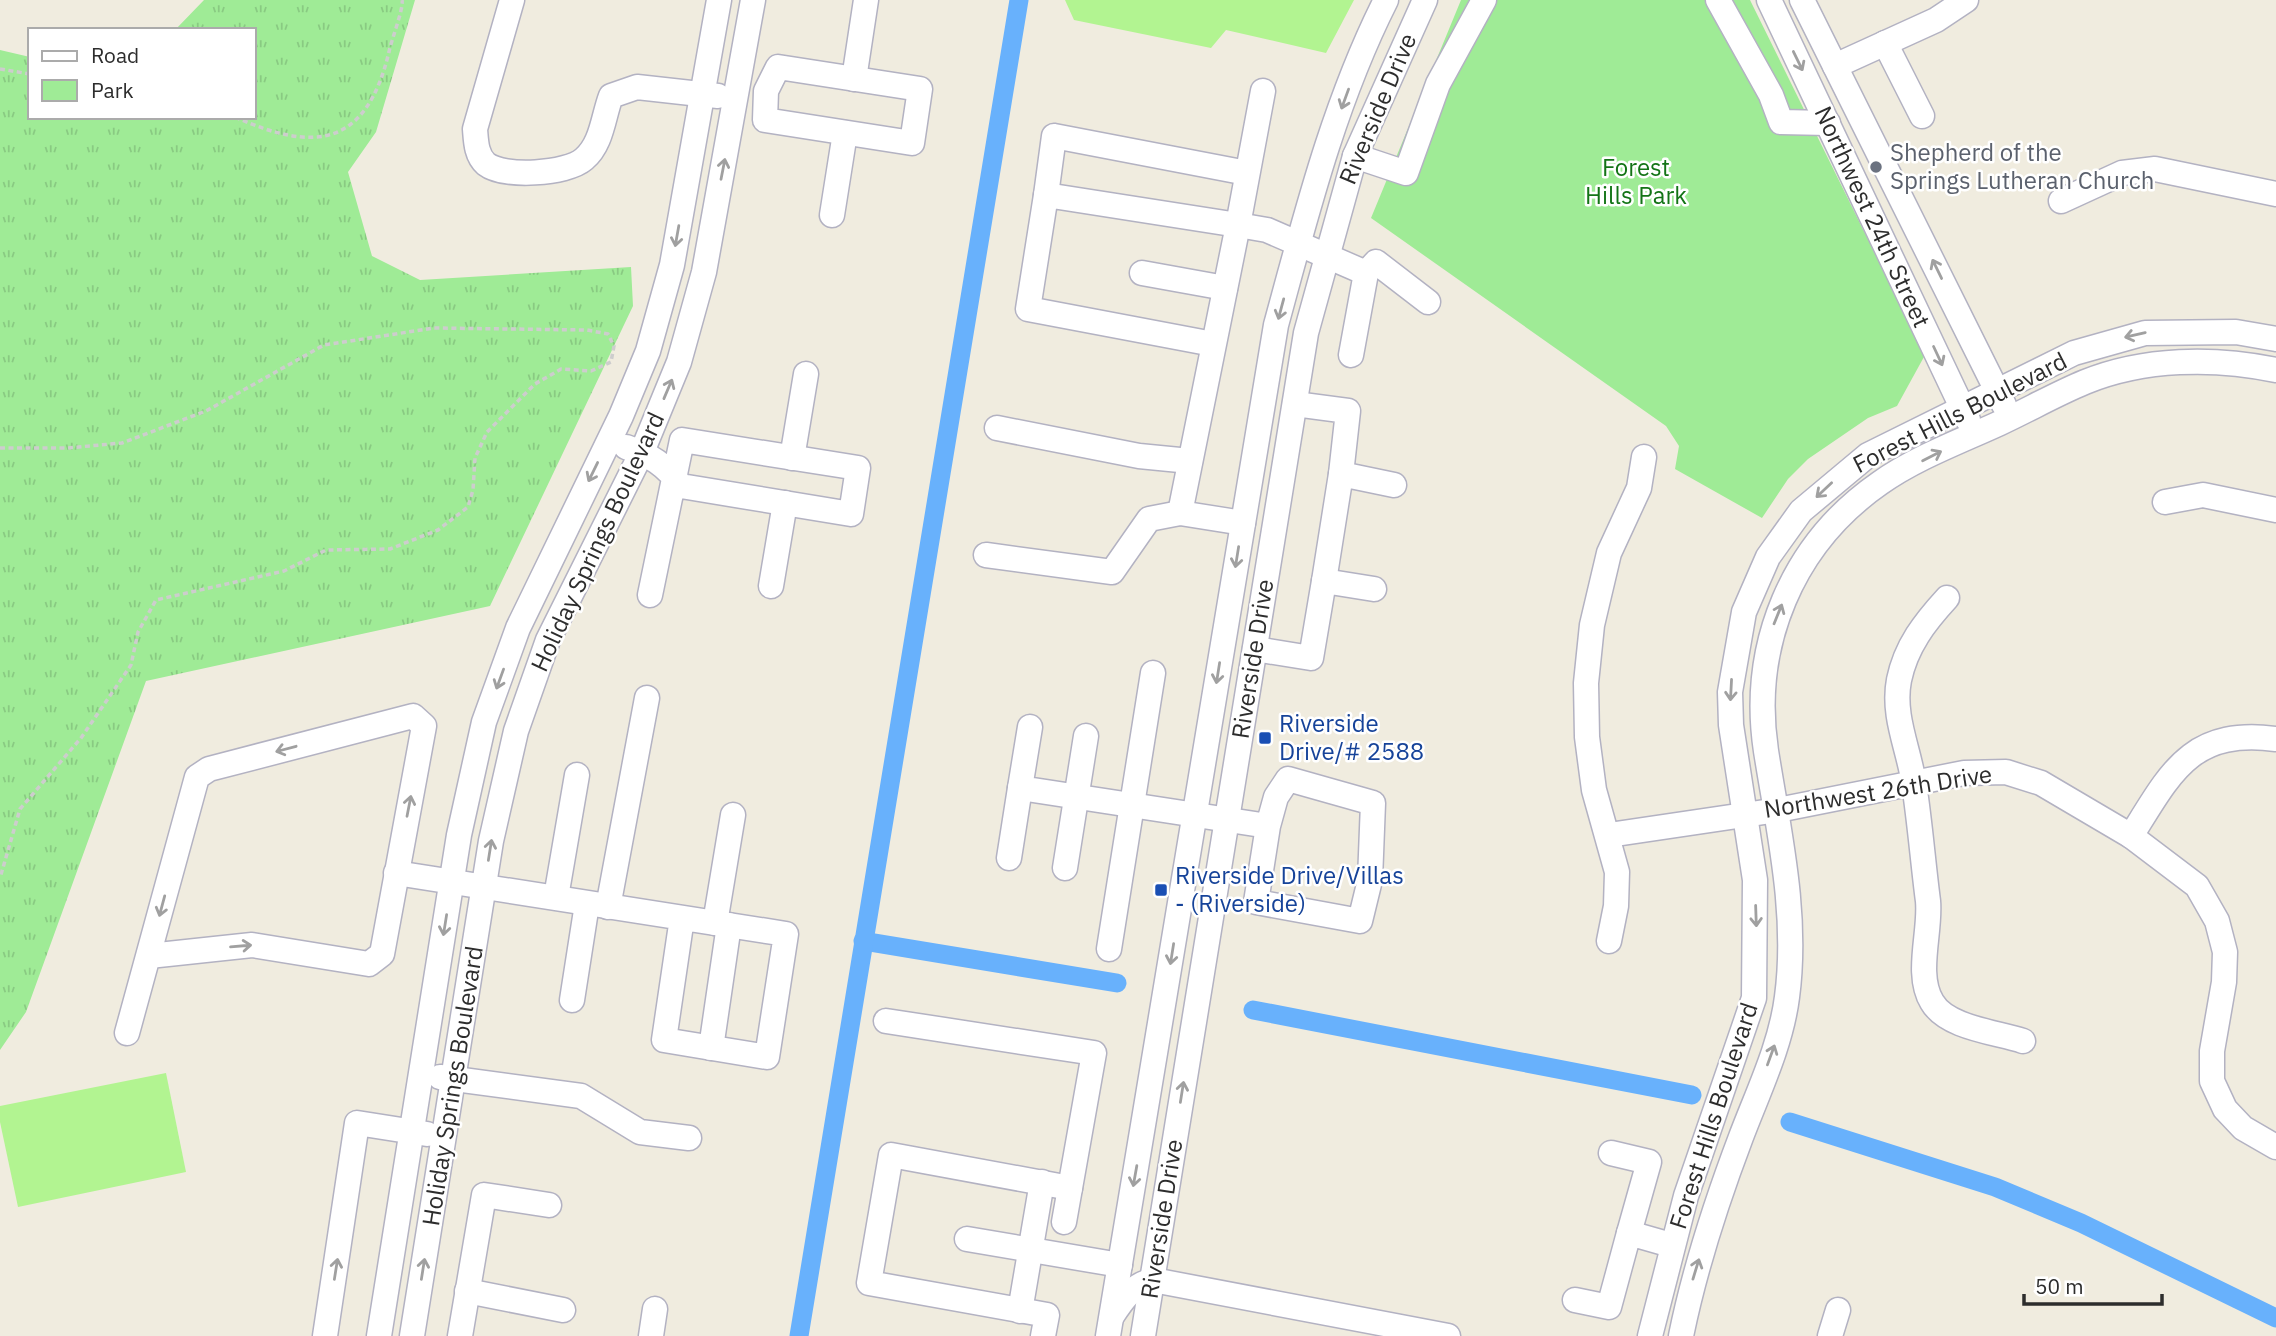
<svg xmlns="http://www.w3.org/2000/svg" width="2276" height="1336" font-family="'IBM Plex Sans',sans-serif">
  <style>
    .grass { fill: url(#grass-tufts) }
    .park { fill: #9feb96 }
    .pitch { fill: #b2f491 }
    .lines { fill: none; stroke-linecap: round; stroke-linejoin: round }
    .canal { stroke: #68b1fc; stroke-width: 19 }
    .minor-casing { stroke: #b3b2c2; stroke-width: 27 }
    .path { stroke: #cdcdcd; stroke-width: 3.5; stroke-dasharray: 5 3.5; stroke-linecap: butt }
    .minor { stroke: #fff; stroke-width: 24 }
    .oneway { stroke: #a0a0a0 }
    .worship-dot { fill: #6b7280; stroke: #fff; stroke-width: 2.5 }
    .transit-dot { fill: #1a4fb4; stroke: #fff; stroke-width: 2.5 }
    .labels { text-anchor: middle; stroke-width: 5; stroke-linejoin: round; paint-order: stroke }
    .street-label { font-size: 24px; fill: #2d2d2d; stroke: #fff }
    .worship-label { font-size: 24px; fill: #5b616d; stroke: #fff; text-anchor: start }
    .park-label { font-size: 24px; fill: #137416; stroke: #fff }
    .transit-label { font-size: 24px; fill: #164399; stroke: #fff; text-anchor: start }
  </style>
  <defs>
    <pattern id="grass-tufts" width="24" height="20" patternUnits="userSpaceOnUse" patternTransform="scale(1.75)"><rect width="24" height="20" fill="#9feb96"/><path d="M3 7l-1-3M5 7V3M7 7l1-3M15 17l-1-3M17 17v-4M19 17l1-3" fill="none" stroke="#89ca82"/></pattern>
  </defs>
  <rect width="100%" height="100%" fill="#f0ecdf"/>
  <polygon class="grass" points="204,0 415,0 376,132 348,172 372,256 420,280 631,267 633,306 490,606 146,681 26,1012 0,1050 0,50 30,57 30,117 254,117 254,30 175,30"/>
  <polygon class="park" points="1461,0 1750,0 1925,355 1897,406 1868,418 1808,459 1788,479 1762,518 1675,469 1679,446 1666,426 1371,218"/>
  <g class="pitch">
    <polygon points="1065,0 1354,0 1326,53 1226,30 1211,48 1074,20"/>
    <polygon points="166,1073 186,1172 18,1207 0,1122 0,1106"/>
  </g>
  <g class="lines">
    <g class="canal">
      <polyline points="863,941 1117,983"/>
      <polyline points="1253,1010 1692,1095"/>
      <polyline points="1790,1122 1995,1187 2081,1223 2276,1318"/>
      <polyline points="799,1336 1019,0"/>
    </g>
    <g class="minor-casing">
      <g id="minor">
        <path d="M512,0L475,129C476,141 476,155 486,164C504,178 567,174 584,159C602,144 603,117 611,96L637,87L718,96"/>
        <polyline points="1718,0 1771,95 1781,122 1828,123"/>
        <polyline points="1769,0 1968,420"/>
        <polyline points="1802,0 2004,405"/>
        <polyline points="1885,43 1922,116"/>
        <polyline points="1835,66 1936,20 1966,0"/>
        <polygon points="778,67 920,89 912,143 765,120 766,91"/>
        <polyline points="854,79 866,0"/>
        <polyline points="1355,156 1406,173 1438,84 1484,0"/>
        <polyline points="1046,195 1054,136 1247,173"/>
        <polyline points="2061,201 2122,173 2155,169 2276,194"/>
        <polyline points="832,215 845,133"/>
        <polyline points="1142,273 1225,288"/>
        <polyline points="1366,273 1376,262 1428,302"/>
        <polyline points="1213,344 1028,309 1046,195 1238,225 1263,91"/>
        <polyline points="1295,404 1348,411 1341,474"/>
        <polyline points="997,428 1139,456 1190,461"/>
        <path d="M626,447C650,455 666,465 681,486L851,514L858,468L682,440L650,595"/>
        <polyline points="792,458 806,374"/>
        <polyline points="2165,502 2203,495 2276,510"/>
        <polyline points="1180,513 1238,225 1267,230 1366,273 1351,355"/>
        <polyline points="986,555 1112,572 1149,519 1180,513 1243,523"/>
        <polyline points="1324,581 1341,474 1394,485"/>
        <polyline points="771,586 785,503"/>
        <path d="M1947,598C1925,622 1906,646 1899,680C1892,716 1909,749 1914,784C1920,823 1923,863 1928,901C1931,932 1915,974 1932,1002C1947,1028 1996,1032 2023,1041"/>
        <polyline points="1255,649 1311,658 1324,581 1374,589"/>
        <polyline points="1030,727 1020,788 1268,826 1256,902 1360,921 1370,880 1373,803 1288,779 1276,797 1268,826"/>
        <polyline points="1609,835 1778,810 1964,773 2006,772 2041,783 2131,836 2197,886 2217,921 2225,952 2224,982 2212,1051 2212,1081 2225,1109 2243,1128 2276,1147"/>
        <path d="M2131,836C2171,772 2191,728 2276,739"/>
        <polyline points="1009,858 1020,788"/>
        <polyline points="1065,868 1086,736"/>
        <polyline points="396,873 786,934 767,1057 664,1040 682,918"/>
        <polyline points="556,897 577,775"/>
        <polyline points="608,907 647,698"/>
        <polyline points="715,923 733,815"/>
        <polyline points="1609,941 1616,906 1617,872 1594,790 1587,737 1586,683 1592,625 1609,553 1639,488 1644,457"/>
        <polyline points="1109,949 1153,673"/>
        <polyline points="572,1000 587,904"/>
        <polyline points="886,1021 1094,1053 1064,1222"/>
        <polyline points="127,1033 197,777 209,769 413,716 424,726 382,954 369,964 252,945 149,956"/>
        <polyline points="711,1048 729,925"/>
        <polyline points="440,1077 581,1096 640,1132 689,1138"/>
        <polyline points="1611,1153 1649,1162 1629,1233"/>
        <polyline points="967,1239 1120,1265"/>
        <polyline points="467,1291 563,1310"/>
        <polyline points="1575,1300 1609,1307 1629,1233 1671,1245"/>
        <polyline points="1020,1311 1042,1182"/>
        <path d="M1112,1316C1123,1299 1133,1285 1153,1280L1448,1336"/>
        <polyline points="325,1336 357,1123 427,1134"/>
        <polyline points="379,1336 459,835 484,722 518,628 621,416 648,351 672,265 719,0"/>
        <polyline points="412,1336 491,841 516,731 548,640 642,452 679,362 704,272 753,0"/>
        <polyline points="460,1336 484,1195 549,1205"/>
        <polyline points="651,1336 655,1309"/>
        <polyline points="1043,1336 1047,1315 869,1283 891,1155 1070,1188"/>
        <path d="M1108,1336L1276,325C1306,215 1334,103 1386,0"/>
        <polyline points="1143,1336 1306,333 1355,156 1425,0"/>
        <polyline points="1650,1336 1686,1196 1754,998 1755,880 1731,725 1730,692 1744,612 1768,557 1801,511 1868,455 2074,353 2145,333 2236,332 2276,339"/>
        <path d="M1681,1336C1695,1267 1716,1203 1741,1137C1758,1092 1781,1045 1787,997C1798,914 1779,833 1766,751C1750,645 1792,544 1880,483C1915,458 1961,441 2000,423C2028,410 2056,394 2085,382C2144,358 2214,357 2276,370"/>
        <polyline points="1830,1336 1838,1310"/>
      </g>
    </g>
    <g class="path">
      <polyline points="0,69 30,74"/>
      <path d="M235,117C315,153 366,147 389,52C391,41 404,8 402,0"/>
      <polyline points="0,448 67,448 122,443 206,411 324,345 434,328 587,330 608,334 614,346 611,362 591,371 561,369 535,384 487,432 475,458 473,490 468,507 438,530 390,549 326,550 284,571 156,600 138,632 131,665 81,738 20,809 0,878"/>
    </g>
    <use href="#minor" class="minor"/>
  </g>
  <defs><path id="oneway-shaft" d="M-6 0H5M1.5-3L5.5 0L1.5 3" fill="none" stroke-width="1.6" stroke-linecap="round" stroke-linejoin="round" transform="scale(1.75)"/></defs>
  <g class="oneway">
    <use href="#oneway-shaft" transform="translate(1798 61) rotate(64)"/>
    <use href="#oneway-shaft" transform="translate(1345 99) rotate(110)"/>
    <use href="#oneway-shaft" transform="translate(723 169) rotate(-79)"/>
    <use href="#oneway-shaft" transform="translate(677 236) rotate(100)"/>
    <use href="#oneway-shaft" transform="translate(1937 269) rotate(-116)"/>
    <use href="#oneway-shaft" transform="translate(1281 309) rotate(105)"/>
    <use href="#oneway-shaft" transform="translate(2135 335) rotate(167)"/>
    <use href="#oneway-shaft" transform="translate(1938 356) rotate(65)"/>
    <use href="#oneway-shaft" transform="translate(668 389) rotate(-67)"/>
    <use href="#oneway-shaft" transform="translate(1932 456) rotate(-27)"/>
    <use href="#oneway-shaft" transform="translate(593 472) rotate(116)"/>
    <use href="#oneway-shaft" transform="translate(1824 490) rotate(137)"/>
    <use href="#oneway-shaft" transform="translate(1237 557) rotate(99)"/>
    <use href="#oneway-shaft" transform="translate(1778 614) rotate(-68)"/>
    <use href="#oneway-shaft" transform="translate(1218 673) rotate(99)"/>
    <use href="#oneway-shaft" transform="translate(500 679) rotate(110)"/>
    <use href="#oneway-shaft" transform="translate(1731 690) rotate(93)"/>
    <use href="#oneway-shaft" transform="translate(286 749) rotate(165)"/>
    <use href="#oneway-shaft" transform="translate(409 806) rotate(-79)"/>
    <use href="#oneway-shaft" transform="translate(490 850) rotate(-81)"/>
    <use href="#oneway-shaft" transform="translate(162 906) rotate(105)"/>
    <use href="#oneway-shaft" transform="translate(1756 916) rotate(88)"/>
    <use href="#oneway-shaft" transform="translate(445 925) rotate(99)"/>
    <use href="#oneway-shaft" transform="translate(241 946) rotate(-5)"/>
    <use href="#oneway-shaft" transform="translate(1172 954) rotate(99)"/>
    <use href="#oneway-shaft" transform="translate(1771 1055) rotate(-70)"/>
    <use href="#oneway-shaft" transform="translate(1182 1092) rotate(-81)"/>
    <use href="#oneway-shaft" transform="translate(1135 1176) rotate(100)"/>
    <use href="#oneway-shaft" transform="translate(336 1269) rotate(-81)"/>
    <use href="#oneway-shaft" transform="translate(423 1269) rotate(-81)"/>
    <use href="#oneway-shaft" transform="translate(1696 1269) rotate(-73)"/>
  </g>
  <circle class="worship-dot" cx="1876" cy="167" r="7"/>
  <g class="transit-dot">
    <rect x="1258" y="731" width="14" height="14" rx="3.5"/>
    <rect x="1154" y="883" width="14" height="14" rx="3.5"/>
  </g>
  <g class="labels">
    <g class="street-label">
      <text transform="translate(1378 109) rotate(-67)" y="8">Riverside Drive</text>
      <text transform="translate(1872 217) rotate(65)" y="8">Northwest 24th Street</text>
      <text transform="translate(1960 413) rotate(-27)" y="8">Forest Hills Boulevard</text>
      <text transform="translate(598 542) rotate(-65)" y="8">Holiday Springs Boulevard</text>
      <text transform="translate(1253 659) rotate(-81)" y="8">Riverside Drive</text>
      <text transform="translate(1878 792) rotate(-9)" y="8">Northwest 26th Drive</text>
      <text transform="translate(453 1086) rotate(-81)" y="8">Holiday Springs Boulevard</text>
      <text transform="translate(1714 1116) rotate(-72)" y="8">Forest Hills Boulevard</text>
      <text transform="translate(1162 1219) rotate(-81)" y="8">Riverside Drive</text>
    </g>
    <g class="worship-label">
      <text x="1890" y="161">Shepherd of the<tspan x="1890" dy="28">Springs Lutheran Church</tspan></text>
    </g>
    <g class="park-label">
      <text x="1636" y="176">Forest<tspan x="1636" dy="28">Hills Park</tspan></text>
    </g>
    <g class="transit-label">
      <text x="1279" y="732">Riverside<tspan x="1279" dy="28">Drive/# 2588</tspan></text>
      <text x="1175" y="884">Riverside Drive/Villas<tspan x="1175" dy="28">- (Riverside)</tspan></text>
    </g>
  </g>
  <rect x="28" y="28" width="228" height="91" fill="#ffffff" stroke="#ababab" stroke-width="2"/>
  <rect x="42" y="51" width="35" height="10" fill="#ffffff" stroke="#ababab" stroke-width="2"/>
  <text x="91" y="63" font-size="21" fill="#2d2d2d">Road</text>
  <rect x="42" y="80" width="35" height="21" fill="#9feb96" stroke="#ababab" stroke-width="2"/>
  <text x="91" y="98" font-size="21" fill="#2d2d2d">Park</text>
  <path d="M2024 1294v10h138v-10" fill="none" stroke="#2d2d2d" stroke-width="3.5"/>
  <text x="2035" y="1294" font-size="21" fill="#2d2d2d" stroke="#ffffff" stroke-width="5" paint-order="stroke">50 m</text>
</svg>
